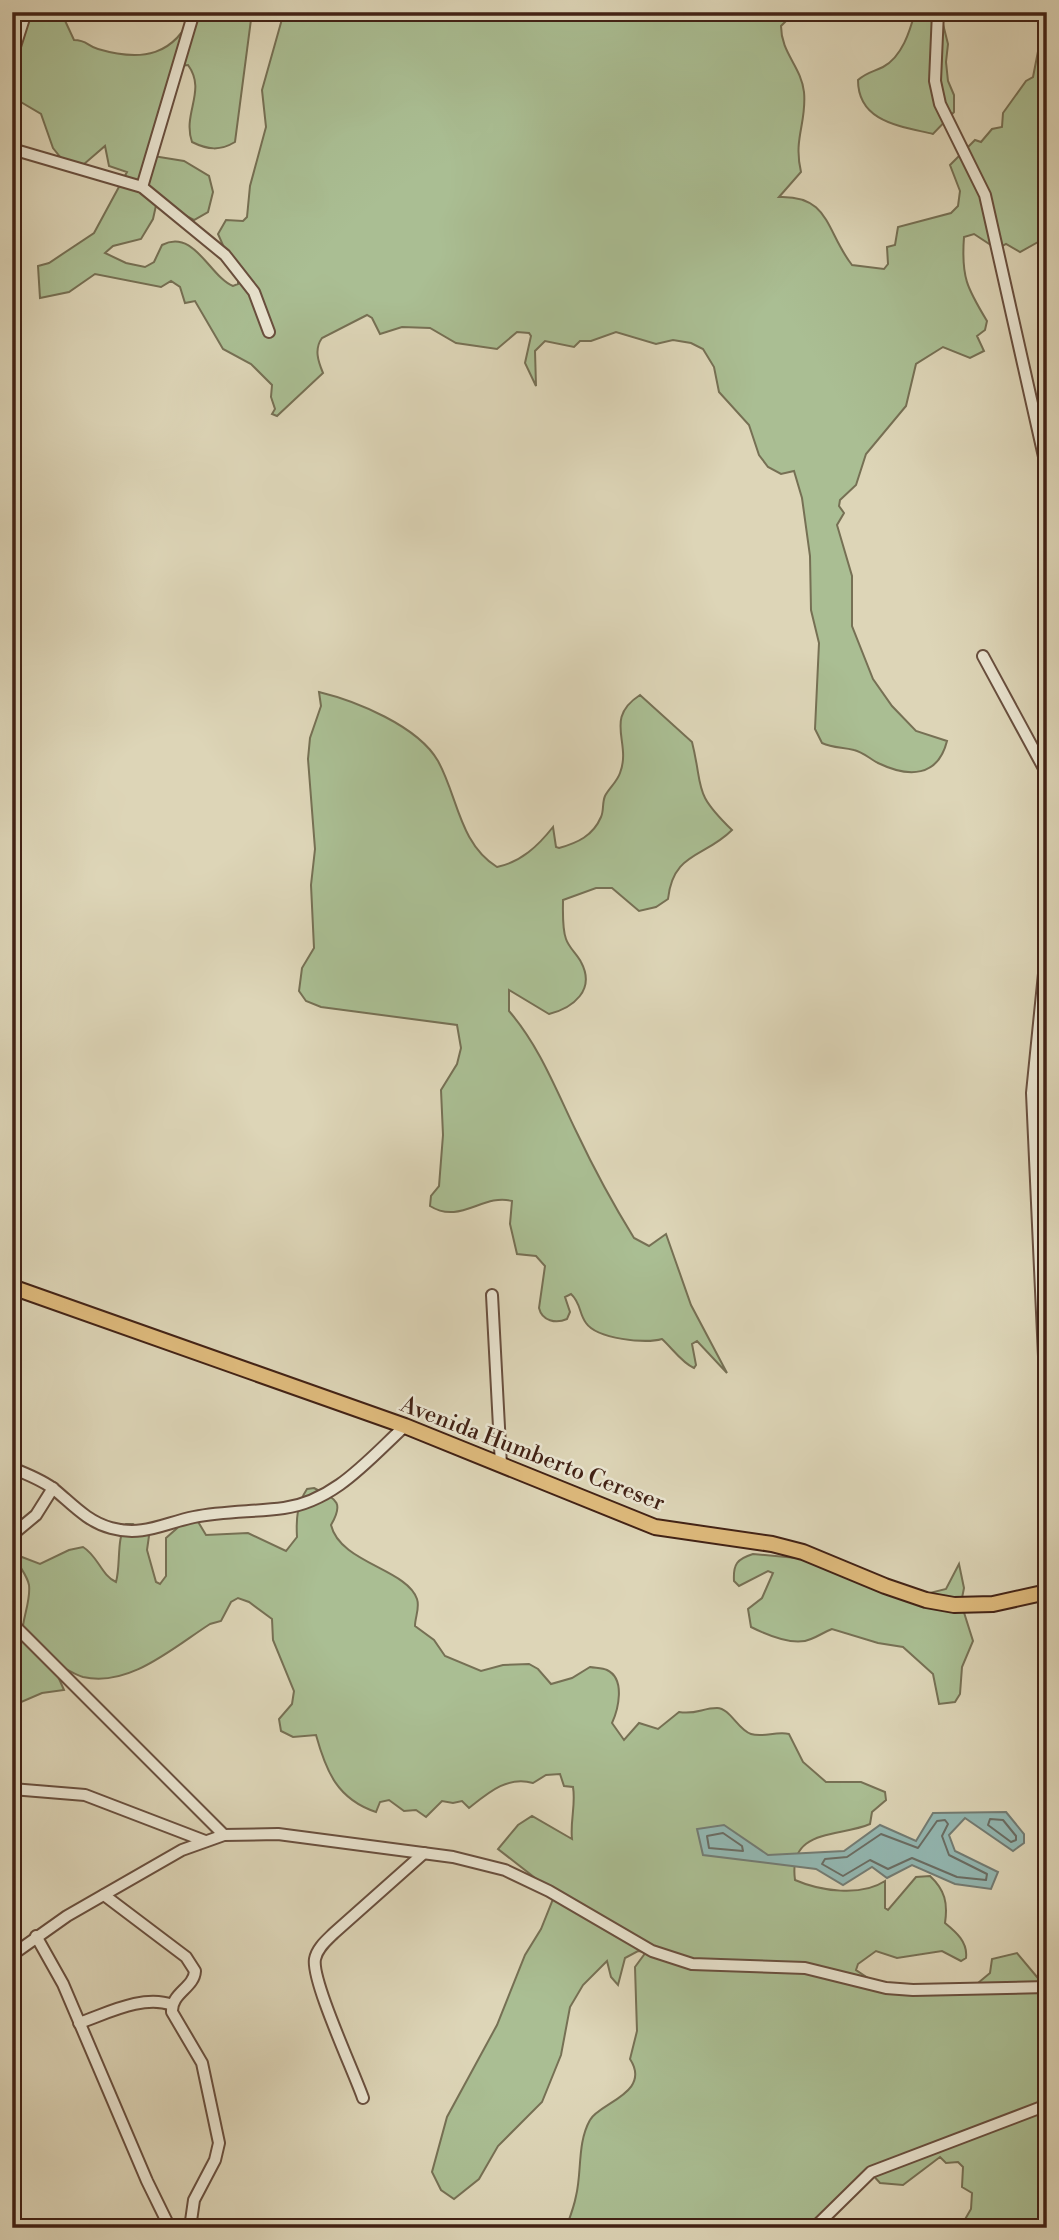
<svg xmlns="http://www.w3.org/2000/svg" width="1059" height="2240" font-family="'Libre Bodoni',serif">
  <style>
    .green { fill: #aabe93; stroke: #767054; stroke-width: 2 }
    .water { fill: #93b8b3; stroke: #737c74; stroke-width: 2 }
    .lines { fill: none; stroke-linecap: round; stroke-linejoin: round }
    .shore { stroke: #6a6d64; stroke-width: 2 }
    .minor-casing { stroke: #694f3e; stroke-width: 14 }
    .major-casing { stroke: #422215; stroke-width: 18 }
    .minor { stroke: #e9e4d0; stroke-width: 10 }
    .major { stroke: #deba7c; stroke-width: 14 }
    .labels { text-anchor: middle; stroke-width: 5; stroke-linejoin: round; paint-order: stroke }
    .street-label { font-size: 23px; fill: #422215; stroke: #e9e4d0 }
  </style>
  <rect width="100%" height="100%" fill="#ddd5b7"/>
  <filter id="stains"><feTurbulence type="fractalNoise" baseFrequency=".00286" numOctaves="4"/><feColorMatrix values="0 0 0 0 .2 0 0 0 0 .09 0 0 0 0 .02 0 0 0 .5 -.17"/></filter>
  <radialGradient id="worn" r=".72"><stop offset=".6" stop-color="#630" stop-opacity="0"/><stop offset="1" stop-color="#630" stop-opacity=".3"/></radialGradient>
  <g class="green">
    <path d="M31,12H61L74,40C87,40 87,46 98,49C142,62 175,56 193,12H252L235,142C220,151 208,150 192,142C182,113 207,91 188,65L180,66L153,156L184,161L209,176L213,192L208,212L194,220L157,201L153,219L141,239L113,246L105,253L126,263L145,267L154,262L162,245C194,228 210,277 233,286L238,284V279L218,234L226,220L243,221L247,217L250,186L266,127L262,90L284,12H795L781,26C781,53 801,66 804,92C807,123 793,138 801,172L779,197C830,195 826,232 852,265L884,269L888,264L887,247L895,245L898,227L951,213L958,206L960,191L950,165L975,140L981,142L992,129L1002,127L1003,113L1026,81L1033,77L1042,31V15L1039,12H1047V182L1040,191L1047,202V237L1020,252L1006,244L997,249L974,234L964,237C961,277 967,288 987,321L985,330L977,336L984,351L970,358L943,347L916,364L906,406L866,454L856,485L840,500L839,506L844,513L837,525L852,576V626L873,679L892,706L916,731L947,741C938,777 909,778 878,763C870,759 863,752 854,750C842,747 833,748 822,743L815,729L819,643L811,610L810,556L802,498L794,471L781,474L768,467L759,455L749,425L719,392L714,367L703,349L691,343L673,340L656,344L616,332L591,341H580L574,347L545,341L535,351L536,386L525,363L531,336L529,333L517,332L497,349L456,343L430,328L402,327L380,334L372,318L367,315L322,338C314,349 318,361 323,373L277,416L272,414L275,409L271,397L272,385L251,364L223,349L195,301L185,303L180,287L171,281L161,287L95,274L69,292L40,298L38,266L49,263L94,233L127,172L109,166L105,146L83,165L61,158L53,148L41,114L14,98L12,58Z"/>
    <path d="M915,12H940L948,44L946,62L948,81L954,95V112L933,134C900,126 858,122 858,80C867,72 873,72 883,67C902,57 910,31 915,12Z"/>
    <path d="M319,692C356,701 418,726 438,761C458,797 459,843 497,867C521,862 538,846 553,827L556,847L559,848C577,843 593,836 601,817C604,811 602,803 605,796C609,788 617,782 620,773C632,742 603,719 640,695L692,742C704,790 692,791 732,830C704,858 673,852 668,899L656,907L639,911L612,888H596L563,900C563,912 562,928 566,939C569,948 577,954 581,962C596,990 573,1008 549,1014L509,990V1011C540,1047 556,1090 577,1133C594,1169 613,1204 634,1238L649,1246L666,1234L691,1305L727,1373L697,1341L692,1344L696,1365L694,1368C682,1363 672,1348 662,1339C646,1344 597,1339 586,1323C579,1314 581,1303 571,1294L565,1297L570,1312L567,1319C556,1324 542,1321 539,1308L545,1266L536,1256L517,1254L510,1224L512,1201C483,1193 460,1225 430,1206L431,1196L439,1186L443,1135L441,1090L457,1064L461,1048L457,1025L321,1007L306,1001L299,991L302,968L314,948L311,885L315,849L308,759L310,738L321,706Z"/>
    <path d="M314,1488C335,1499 345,1501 331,1525C340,1563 407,1569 417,1599C420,1608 415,1617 415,1626L434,1640L445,1656L481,1671L503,1665L529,1664L538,1669L551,1684L572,1678L590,1667C595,1668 603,1668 607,1670C626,1679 618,1710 612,1723L624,1740L639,1723L658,1729L679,1712C696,1715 702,1708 717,1708C730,1708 738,1730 751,1734C763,1738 776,1731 789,1734L803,1762L826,1782H861L885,1792L886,1800L872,1812L870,1824C837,1838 788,1828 795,1880C820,1891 861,1897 885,1881V1908L888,1910L916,1877L930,1876C945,1890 948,1903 945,1923C956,1932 968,1942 966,1958L961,1961L942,1951L897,1958L876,1951L858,1964L856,1970L886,1990L972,1988L990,1973L992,1959L1017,1953L1037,1977L1047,1974V2228H960L971,2209L972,2193L962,2187L963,2167L958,2162L946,2163L940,2157L903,2185L880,2183L871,2173L816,2228H566C570,2217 574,2207 576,2196C582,2172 577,2143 590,2120C599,2103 652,2093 630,2059L637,2031L635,1967L646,1952L638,1951L625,1958L618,1985L611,1977L607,1961L583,1985L570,2007L561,2055L542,2102L498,2146L479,2179L454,2199L441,2190L432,2172L447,2117L497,2025L525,1955L541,1929L553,1899L544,1885L498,1849L518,1825L532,1816L572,1839C570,1821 576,1805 573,1787L564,1786L560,1774L546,1775L533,1783C507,1776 489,1792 469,1808L462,1801L453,1803L442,1801L426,1817L416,1810L404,1811L389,1800L380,1802L376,1812C337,1799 326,1771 316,1735L293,1737L281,1731L279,1719L292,1704L294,1691L273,1640L272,1619L249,1602L238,1598L231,1602L221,1621L210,1624C174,1647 129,1688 83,1677C72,1674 65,1666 53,1665L64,1690L42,1693L12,1706V1640L22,1636C22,1618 31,1602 29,1585C27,1574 17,1565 14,1554L40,1564L69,1550L83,1547C98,1556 101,1575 116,1582C121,1564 116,1539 126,1524H133L149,1536L147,1550L156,1582L160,1584L166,1576V1538L183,1523L197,1520L206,1535L248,1533L286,1551L297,1537C296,1519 297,1504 307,1489Z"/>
    <path d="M753,1554L839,1562L918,1596L946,1589L959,1564L964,1588L961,1603L973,1641L962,1667L960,1694L955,1702L939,1704L933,1674L903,1647L878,1643L832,1629C824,1632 819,1636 811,1639C794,1647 767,1635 751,1627L748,1609L762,1598L773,1573L768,1571L739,1586L734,1581C733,1564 737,1559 753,1554Z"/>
  </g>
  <polygon class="water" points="1006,1812 1024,1834 1024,1843 1013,1851 965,1818 949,1835 955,1851 998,1872 991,1889 955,1884 912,1865 887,1878 872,1867 843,1885 816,1869 703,1855 697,1829 724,1825 768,1855 844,1851 880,1825 916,1841 933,1813"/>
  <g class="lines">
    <g class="shore">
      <polygon points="990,1819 1003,1820 1016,1836 1016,1840 1011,1842 988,1825"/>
      <polygon points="945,1820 948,1824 942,1836 949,1855 987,1874 986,1880 957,1877 912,1858 888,1869 870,1860 843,1876 822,1864 825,1859 847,1857 881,1834 918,1848 937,1821"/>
      <polygon points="723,1833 742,1846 743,1851 709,1848 707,1836"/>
    </g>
    <g class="minor-casing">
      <g id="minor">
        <polyline points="938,12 935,81 940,104 985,195 1047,470"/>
        <polyline points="12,56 26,12"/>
        <polyline points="12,149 142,187 225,255 254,292 269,332"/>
        <polyline points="142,187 194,12"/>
        <polyline points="983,656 1047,774"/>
        <polyline points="1047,944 1032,1093 1047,1422"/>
        <polyline points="492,1295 501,1465"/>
        <path d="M12,1468C26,1474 43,1480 55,1490C73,1505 88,1522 111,1528C143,1537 164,1523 194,1517C224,1511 254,1512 284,1508C335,1501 369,1459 405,1426"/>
        <polyline points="12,1535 36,1515 53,1488"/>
        <polyline points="12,1623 224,1835"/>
        <polyline points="12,1789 85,1795 205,1841"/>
        <path d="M104,1895L186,1957L195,1971C194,1988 171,1993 172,2012L202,2063L219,2143L215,2160L194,2200L190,2228"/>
        <polyline points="36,1936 63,1984 147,2181 170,2228"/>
        <polyline points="12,1955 67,1916 182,1850 224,1835 278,1834 453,1857 505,1870 549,1891 652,1951 692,1964 805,1968 886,1988 913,1990 1047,1987"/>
        <path d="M79,2023C106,2014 143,1994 172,2005"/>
        <path d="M363,2098C354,2072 311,1980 315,1959C317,1948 327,1940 334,1933L424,1853"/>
        <polyline points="814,2228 871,2172 1047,2105"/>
      </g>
    </g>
    <g class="major-casing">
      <polyline id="major" points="12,1287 405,1426 655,1527 772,1544 803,1552 885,1586 926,1600 954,1605 993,1604 1047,1592"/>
    </g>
    <use href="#minor" class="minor"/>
    <use href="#major" class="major"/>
  </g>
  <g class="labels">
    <g class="street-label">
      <text transform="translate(533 1453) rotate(21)" y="8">Avenida Humberto Cereser</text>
    </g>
  </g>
  <rect width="1059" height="2240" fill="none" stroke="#ddd5b7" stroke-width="42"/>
  <rect x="14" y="14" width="1031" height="2212" fill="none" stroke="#422215" stroke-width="3.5"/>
  <rect x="21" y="21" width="1017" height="2198" fill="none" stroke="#422215" stroke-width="2"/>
  <rect width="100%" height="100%" filter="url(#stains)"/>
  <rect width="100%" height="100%" fill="url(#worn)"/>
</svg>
